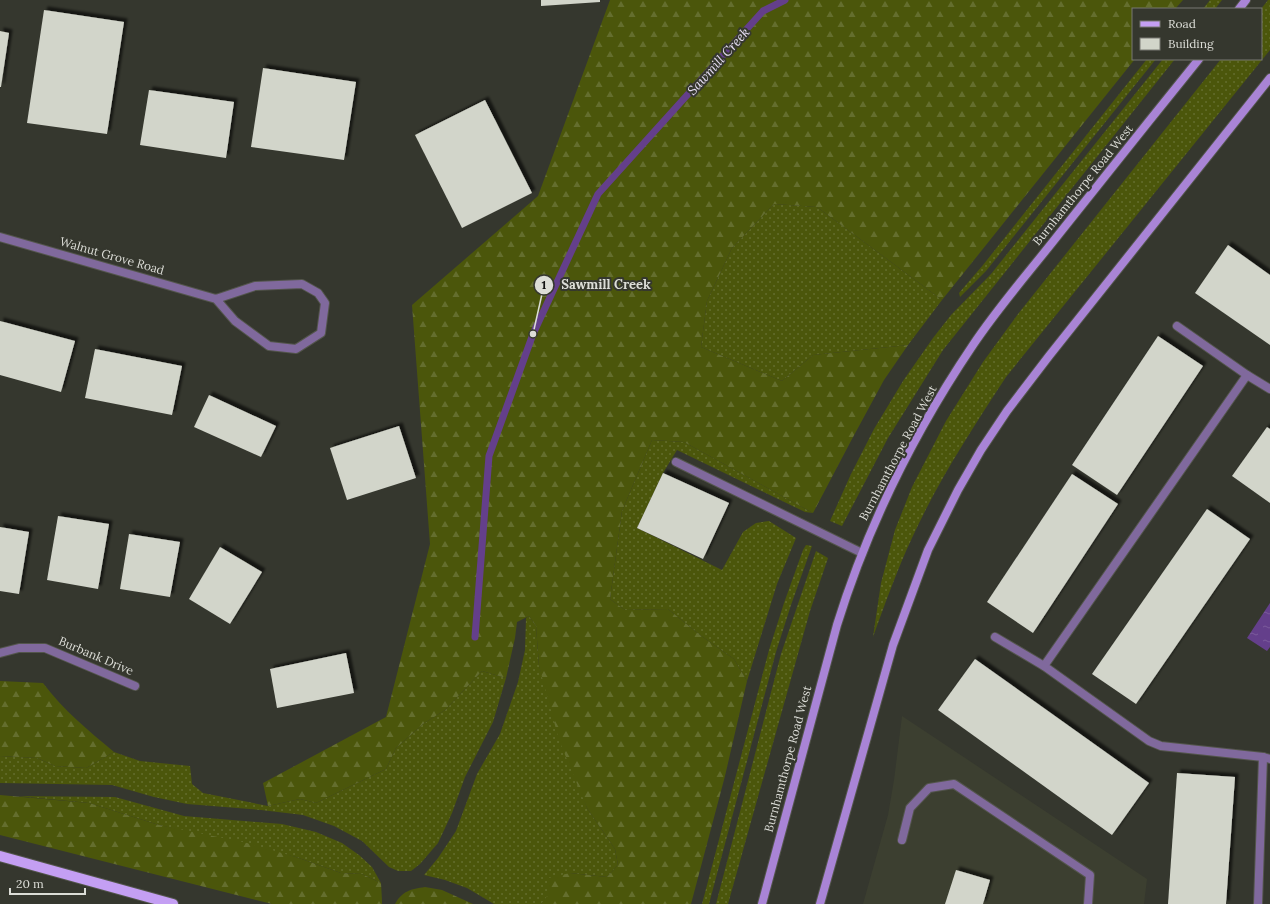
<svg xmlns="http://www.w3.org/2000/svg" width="1270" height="904" font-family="Lora,serif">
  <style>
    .built { fill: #3c3f30 }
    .grass { fill: url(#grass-dots) }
    .forest { fill: url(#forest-firs) }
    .water { fill: url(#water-ripples) }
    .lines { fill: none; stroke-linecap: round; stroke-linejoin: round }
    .stream { stroke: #643f8b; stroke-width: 7 }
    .building { fill: #d2d5ca; filter: url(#shadow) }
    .service-casing { stroke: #53554c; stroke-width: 10 }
    .minor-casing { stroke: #53554c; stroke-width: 10 }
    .secondary-casing { stroke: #53554c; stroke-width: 10 }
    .primary-casing { stroke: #53554c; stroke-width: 12 }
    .service { stroke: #80699d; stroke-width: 8 }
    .minor { stroke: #80699d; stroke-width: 8 }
    .secondary { stroke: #a984d6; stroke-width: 8 }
    .primary { stroke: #c49ff3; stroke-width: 10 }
    .labels { text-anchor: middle; stroke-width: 4; stroke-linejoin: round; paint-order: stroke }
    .street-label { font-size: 12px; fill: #dcddd7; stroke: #35372e }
    .water-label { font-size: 13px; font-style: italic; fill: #e7def4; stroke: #35372e }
    .leader { fill: none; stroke: #dcddd7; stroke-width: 1.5 }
    .callout-dot { fill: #dcddd7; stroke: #35372e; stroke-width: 1.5 }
    .mark-label { font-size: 12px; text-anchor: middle; font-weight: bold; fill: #111 }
    .callout-label { font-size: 13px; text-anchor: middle; font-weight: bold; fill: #dcddd7; stroke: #35372e; stroke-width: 4; stroke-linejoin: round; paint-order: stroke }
  </style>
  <defs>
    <pattern id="grass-dots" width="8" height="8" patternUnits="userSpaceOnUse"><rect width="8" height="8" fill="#4b560b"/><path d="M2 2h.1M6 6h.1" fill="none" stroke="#646e2e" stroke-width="1.8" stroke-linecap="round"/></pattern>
    <pattern id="forest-firs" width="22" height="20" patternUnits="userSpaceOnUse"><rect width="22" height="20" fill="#4b560b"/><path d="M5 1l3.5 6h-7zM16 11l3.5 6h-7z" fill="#646e2e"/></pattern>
    <pattern id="water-ripples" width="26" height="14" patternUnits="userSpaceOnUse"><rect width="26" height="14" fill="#643f8b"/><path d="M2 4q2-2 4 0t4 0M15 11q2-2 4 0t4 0" fill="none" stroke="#7a5a9b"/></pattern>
    <filter id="shadow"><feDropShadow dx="3.5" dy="-3.5" stdDeviation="1" flood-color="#0009"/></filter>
  </defs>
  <rect width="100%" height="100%" fill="#35372e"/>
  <polygon class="built" points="902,716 1147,879 1144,904 863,904 888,815 894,780"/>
  <g class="grass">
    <polygon points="1210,0 1222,0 1215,9 1203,9"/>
    <path d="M1268,0H1270V50L1006,377C972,429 938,481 912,538C897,570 885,604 873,637L881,583L895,530L912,487L946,421L983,362L1018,314L1221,59H1261V9Z"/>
    <polygon points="1147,59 1156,59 986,271 960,297 959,293 983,265"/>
    <polygon points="1163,59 1175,59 943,350 888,438 842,526 830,521 851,474 874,429 903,381 933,338 951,315 991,274"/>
    <polygon points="774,204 817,207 942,300 908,345 813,355 782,381 701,347 707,301 732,248"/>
    <polygon points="652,440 684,442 813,513 805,512 677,450 663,473 637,528 722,570 743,532 756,523 769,521 796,538 777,584 747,681 734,659 700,635 668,609 625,610 610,599 622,511"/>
    <polygon points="806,545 812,546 791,605 776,652 709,904 702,904 769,650 784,603 803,550"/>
    <polygon points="816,551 828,558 810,611 728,904 716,904 781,654"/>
    <polygon points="529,616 536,626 539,666 587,808 615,849 618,865 607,877 570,873 541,904 494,904 467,888 445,880 424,875 438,858 456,831 477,774 500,734 518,682 525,650 526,618"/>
    <polygon points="482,671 506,678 493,722 465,777 452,813 438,843 420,864 411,871 398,871 389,867 362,841 334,826 303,815 261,810 187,804 154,797 112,785 0,783 0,756 37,758 55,766 86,768 114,752 140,761 190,766 192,784 203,793 268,806 300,799 316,803 386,769 396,748 423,724 445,710"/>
    <polygon points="17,796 115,797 184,816 282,824 316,832 342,843 359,855 372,867 381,883 362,874 341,873 296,857 159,825 89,803"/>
  </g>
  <g class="forest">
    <polygon points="610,0 1183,0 1175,9 1133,9 1133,59 1135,59 942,300 817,207 774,204 732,248 707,301 701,347 782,381 813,355 908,345 884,380 852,439 813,513 684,442 652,440 622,511 610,599 625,610 668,609 700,635 734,659 747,681 725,776 691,904 541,904 548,895 549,878 570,873 607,877 618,865 615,849 587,808 559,740 539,666 536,626 529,616 517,622 515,638 506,678 482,671 445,710 423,724 396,748 386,769 316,803 300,799 268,806 263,783 386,717 430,544 412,305 538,196"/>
    <path d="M0,681L43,683C63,710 89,731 114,752L86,768L55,766L37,758L0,756Z"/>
    <polygon points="0,795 89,803 159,825 247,843 296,857 341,873 362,874 381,883 382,901 382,904 272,904 0,835"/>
    <path d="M425,887L442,890L473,904H395C402,891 411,889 425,887Z"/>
  </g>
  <polygon class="water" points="1270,603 1270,647 1267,651 1247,638"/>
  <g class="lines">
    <polyline class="stream" points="475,637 489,456 533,334 598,194 763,11 785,0"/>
  </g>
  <g class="building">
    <polygon points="541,0 600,0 600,2 541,6"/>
    <polygon points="44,10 124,22 107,134 27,123"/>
    <polygon points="0,31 9,33 1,87 0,87"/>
    <polygon points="263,68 356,82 344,160 251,147"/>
    <polygon points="149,90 234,102 226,158 140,145"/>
    <polygon points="485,100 532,193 462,228 415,135"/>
    <polygon points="1228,245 1270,275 1270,345 1195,293"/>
    <polygon points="0,321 75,341 61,392 0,375"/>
    <polygon points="1158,336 1203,366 1117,495 1072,465"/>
    <polygon points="95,349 182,366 172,415 85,398"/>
    <polygon points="209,395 276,426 261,457 194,427"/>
    <polygon points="399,426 416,478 347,500 330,448"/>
    <polygon points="1267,427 1270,429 1270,503 1232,476"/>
    <polygon points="663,473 729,503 703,559 637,528"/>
    <polygon points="1072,474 1118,504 1033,633 987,602"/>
    <polygon points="1207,509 1250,539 1136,704 1092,674"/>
    <polygon points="58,516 109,524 98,589 47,580"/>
    <polygon points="0,527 29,532 19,594 0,591"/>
    <polygon points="129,534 180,542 170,597 120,589"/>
    <polygon points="220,547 262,572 230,624 189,599"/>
    <polygon points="346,653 354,693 277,708 270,669"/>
    <polygon points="975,659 1149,783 1112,835 938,710"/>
    <polygon points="1177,773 1235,777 1226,904 1168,904"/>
    <polygon points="956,870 990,880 983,904 945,904"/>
  </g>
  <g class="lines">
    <g class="service-casing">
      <g id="service">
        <polyline points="1177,326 1247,375"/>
        <polyline points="1270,389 1247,375 1044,666 1149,741 1161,746 1263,757 1270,759"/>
        <polyline points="676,462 862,553"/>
        <polyline points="995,637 1044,666"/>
        <polyline points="902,840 910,808 929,788 954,784 1090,875 1088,904"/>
        <polyline points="1258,904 1263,757"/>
      </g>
    </g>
    <g class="minor-casing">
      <g id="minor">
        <polyline points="0,237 216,299 255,286 302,284 318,293 325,303 321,333 296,349 269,346 235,321 216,299"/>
        <polyline points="0,653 19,648 45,648 135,686"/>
      </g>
    </g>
    <g class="secondary-casing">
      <g id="secondary">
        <polyline points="1239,9 1246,0"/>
        <path d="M762,904L837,625C868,525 915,431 973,345C999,306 1030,271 1059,234C1105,176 1152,117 1199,59"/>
        <polyline points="820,904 893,645 928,550 958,490 981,450 1007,411 1049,356 1270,78"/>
      </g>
    </g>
    <g class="primary-casing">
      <polyline id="primary" points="0,856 173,904"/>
    </g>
    <use href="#service" class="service"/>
    <use href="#minor" class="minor"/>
    <use href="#secondary" class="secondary"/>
    <use href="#primary" class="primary"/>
  </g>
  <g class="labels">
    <g class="street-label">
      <text transform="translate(1083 185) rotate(-51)" y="4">Burnhamthorpe Road West</text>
      <text transform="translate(112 256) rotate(16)" y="4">Walnut Grove Road</text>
      <text transform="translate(898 453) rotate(-62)" y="4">Burnhamthorpe Road West</text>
      <text transform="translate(96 656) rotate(23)" y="4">Burbank Drive</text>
      <text transform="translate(788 759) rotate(-75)" y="4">Burnhamthorpe Road West</text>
    </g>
    <g class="water-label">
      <text transform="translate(718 61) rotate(-48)" y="5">Sawmill Creek</text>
    </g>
  </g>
  <path class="leader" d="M533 334L544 285"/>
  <g class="callout-dot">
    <circle cx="533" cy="334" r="4"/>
    <circle cx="544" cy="285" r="10"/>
  </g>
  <g class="mark-label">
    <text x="544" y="289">1</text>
  </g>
  <g class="callout-label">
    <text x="606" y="289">Sawmill Creek</text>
  </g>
  <rect x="1132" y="8" width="130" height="52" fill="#35372e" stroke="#787972"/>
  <rect x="1140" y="21" width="20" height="6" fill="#c49ff3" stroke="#787972"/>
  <text x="1168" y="28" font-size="12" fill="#dcddd7">Road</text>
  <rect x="1140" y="38" width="20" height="12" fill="#d2d5ca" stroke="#787972"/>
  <text x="1168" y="48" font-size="12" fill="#dcddd7">Building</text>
  <path d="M10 888v6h75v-6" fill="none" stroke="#dcddd7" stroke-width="2"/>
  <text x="16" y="888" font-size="12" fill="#dcddd7" stroke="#35372e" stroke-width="3" paint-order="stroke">20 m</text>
</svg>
